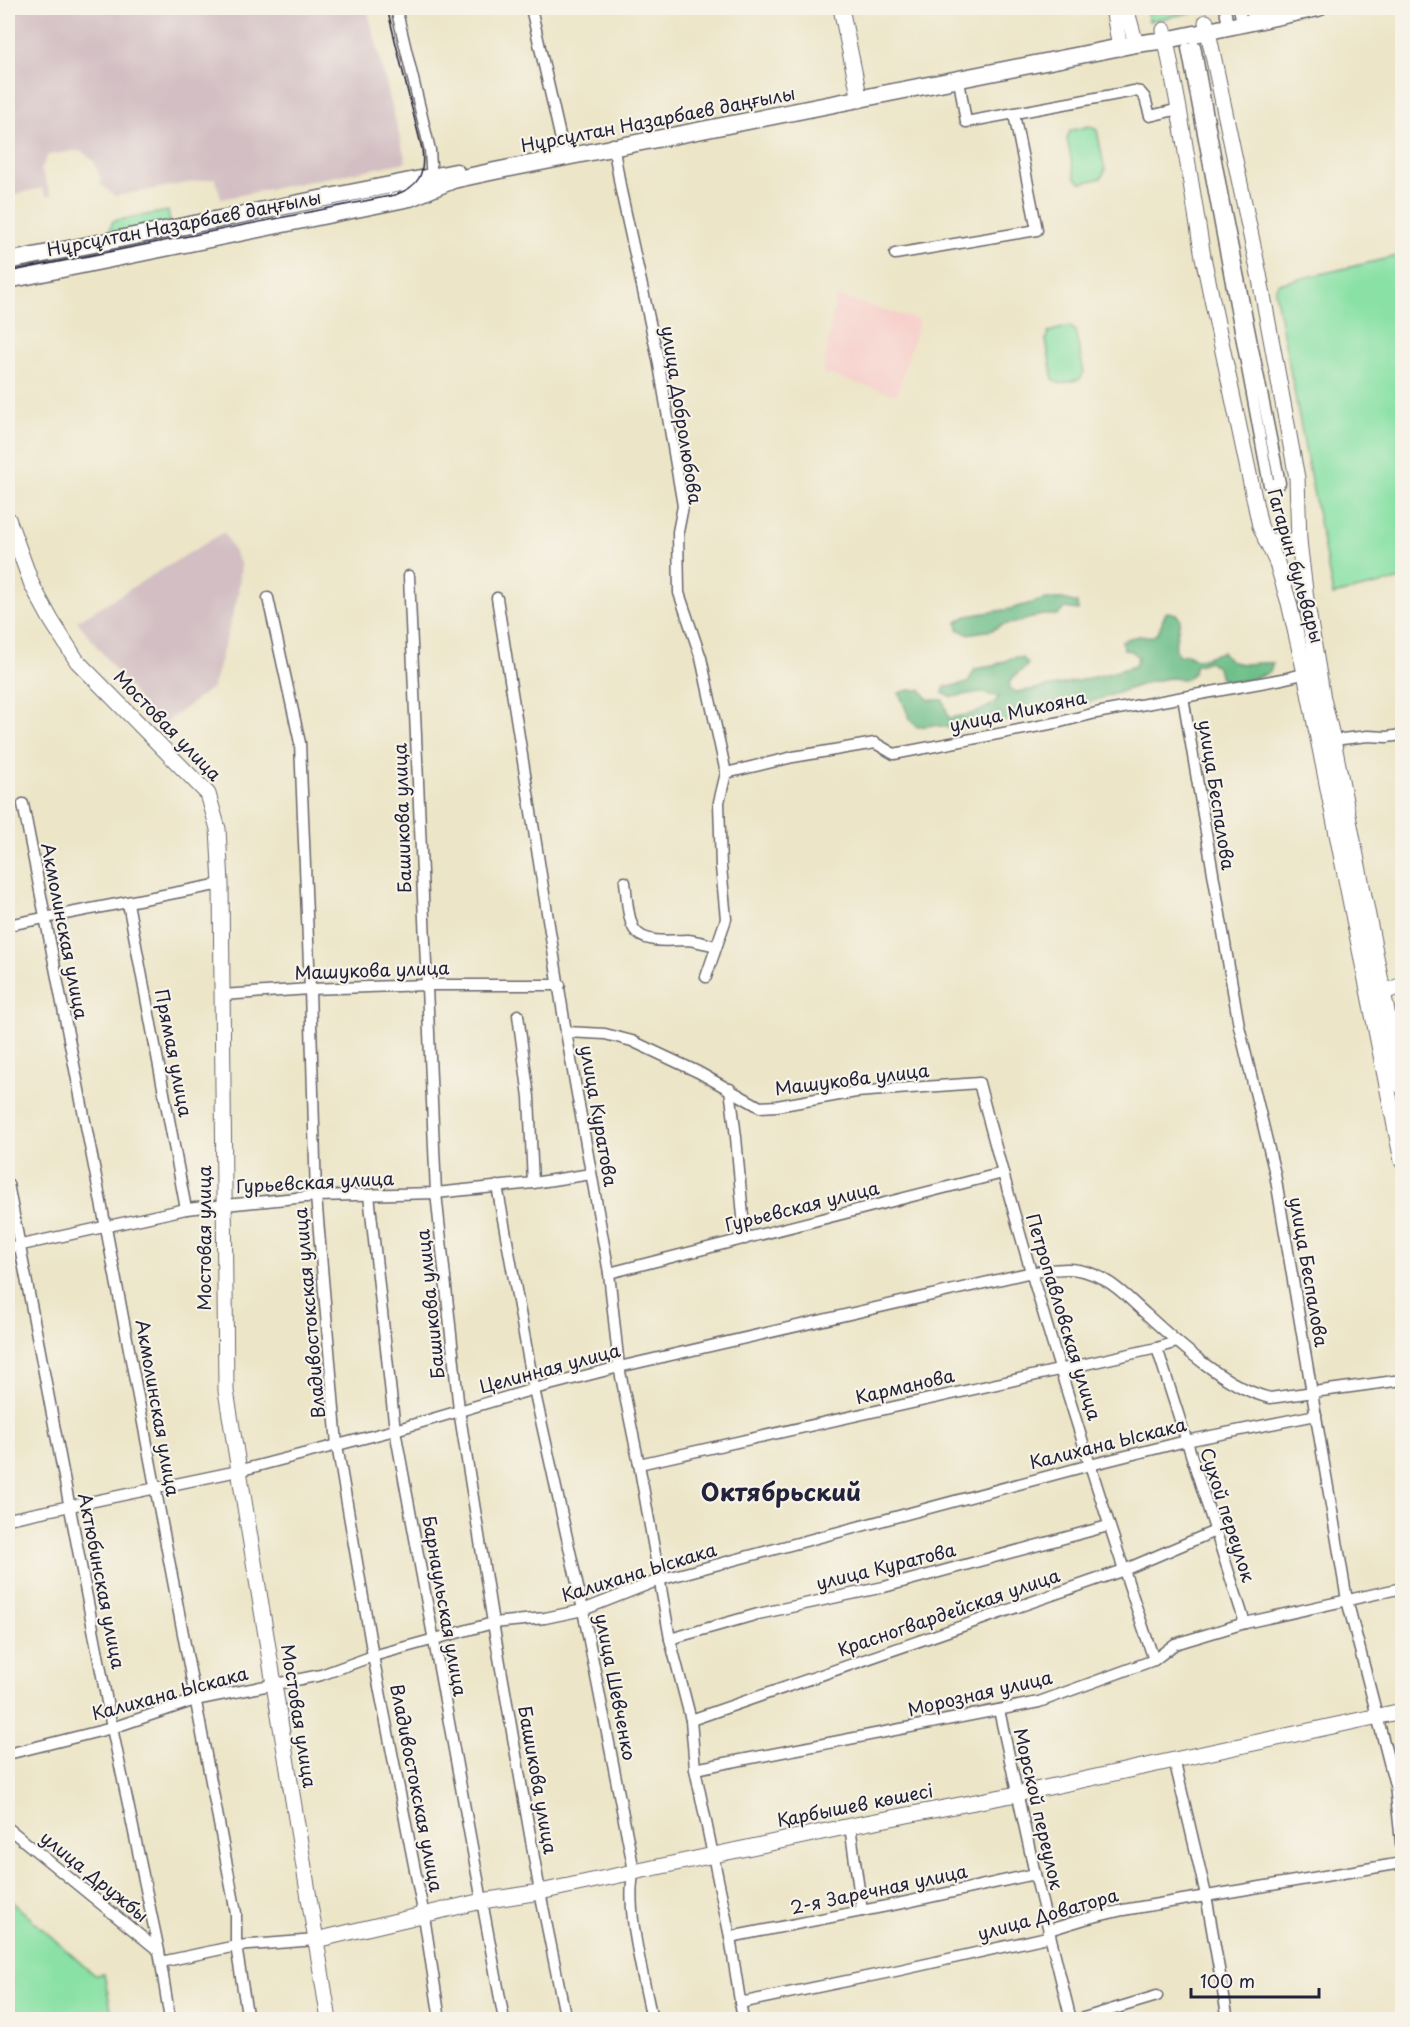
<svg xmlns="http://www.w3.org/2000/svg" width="1410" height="2027" font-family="'Playpen Sans',sans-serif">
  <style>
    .built { fill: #f7d0cc }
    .industrial { fill: #d2bec3 }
    .green { fill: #89e1a5; stroke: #568270; stroke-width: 1.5 }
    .forest { fill: #6ebf8a; stroke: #487062; stroke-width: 1.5 }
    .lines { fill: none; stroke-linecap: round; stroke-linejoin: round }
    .street-casing { stroke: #69666c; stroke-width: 13 }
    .secondary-casing { stroke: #69666c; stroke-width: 17 }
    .primary-casing { stroke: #69666c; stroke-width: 19 }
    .street { stroke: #fff; stroke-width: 10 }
    .secondary { stroke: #fff; stroke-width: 15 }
    .primary { stroke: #fff; stroke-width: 16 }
    .tram { stroke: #22223b; stroke-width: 1.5 }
    .labels { text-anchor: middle; stroke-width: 4.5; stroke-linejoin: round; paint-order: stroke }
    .street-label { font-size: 18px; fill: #22223b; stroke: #f7f3e8 }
    .district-label { font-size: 24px; font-weight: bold; fill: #22223b; stroke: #f7f3e8 }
  </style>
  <rect width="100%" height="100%" fill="#f7f3e8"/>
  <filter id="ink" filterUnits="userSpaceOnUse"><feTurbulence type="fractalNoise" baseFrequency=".0167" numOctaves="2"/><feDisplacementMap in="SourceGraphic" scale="12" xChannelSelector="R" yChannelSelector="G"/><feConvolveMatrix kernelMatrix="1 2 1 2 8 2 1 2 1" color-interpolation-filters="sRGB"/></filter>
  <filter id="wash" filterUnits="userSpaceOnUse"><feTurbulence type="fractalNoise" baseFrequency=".008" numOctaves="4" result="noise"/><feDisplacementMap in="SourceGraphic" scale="24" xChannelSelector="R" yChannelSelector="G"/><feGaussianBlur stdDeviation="1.35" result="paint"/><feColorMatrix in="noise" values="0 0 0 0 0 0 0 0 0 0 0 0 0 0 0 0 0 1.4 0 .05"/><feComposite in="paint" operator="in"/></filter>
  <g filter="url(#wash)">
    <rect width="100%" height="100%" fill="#ece5c7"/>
    <polygon class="built" points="836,296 919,320 897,395 823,373"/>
    <g class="industrial">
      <polygon points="8,8 367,8 406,162 221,199 215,178 115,196 100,184 100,178 94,162 83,152 75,151 48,155 41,170 52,196 46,196 42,188 13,195 12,190 8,192"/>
      <polygon points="224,532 241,565 238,595 213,687 160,727 77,621"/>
    </g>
    <g class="green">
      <polygon points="1146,8 1212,8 1149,21"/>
      <polygon points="1089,126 1097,130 1105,171 1101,178 1082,183 1075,178 1067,139 1070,131"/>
      <polygon points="168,211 170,223 112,235 110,229 113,221"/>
      <polygon points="1402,255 1402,579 1333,595 1275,291 1278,284"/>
      <polygon points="1070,326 1075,331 1084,372 1080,379 1060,384 1053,379 1046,340 1048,332"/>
      <polygon points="8,1898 94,1975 104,1974 113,2019 8,2019"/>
    </g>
    <g class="forest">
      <polygon points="1046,599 1063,599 1077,603 1078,610 1066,608 1057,615 1041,615 1015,623 1001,625 992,630 967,634 958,629 957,622 967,616 1010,609"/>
      <path d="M1167,612L1176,614L1180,619C1179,632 1171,645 1179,656L1187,654L1197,660L1222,652C1225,655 1230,661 1233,662C1245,667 1260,661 1273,663L1270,672C1257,678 1235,686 1221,678L1218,668L1209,661L1195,666L1194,672L1187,679L1169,678L1149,682L1088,703L983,726L951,728L934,725L917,727L909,717L899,693L909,690H921L929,700H943L949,718C966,715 989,712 999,697L980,692L952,697L943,693L945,687L968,683L975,669L993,666L1014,657L1023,658L1028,664C1021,674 1016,671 1009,683L1011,690L1017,692C1058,686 1096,678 1135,666L1138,657L1132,651L1124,650L1122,641C1130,638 1137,635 1146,636C1151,636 1152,638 1156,634C1162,629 1161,619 1167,612Z"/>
    </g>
  </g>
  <g filter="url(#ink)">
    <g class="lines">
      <g class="street-casing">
        <g id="street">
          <polyline points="396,8 430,150 432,183"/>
          <polyline points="531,8 563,149"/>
          <polyline points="1225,8 1228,27"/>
          <polyline points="1239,8 1242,23"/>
          <polyline points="1187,48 1269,485 1280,483 1225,209 1195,46"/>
          <polyline points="959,80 966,122 1134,91 1140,92 1145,98 1150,116 1179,109"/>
          <polyline points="613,144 621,191 658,359 683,506 678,532 679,593 701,658 726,773 719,802 721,867 726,919 706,977"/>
          <polyline points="895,254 1037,230 1014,114"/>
          <polyline points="409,576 436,1193 459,1410 493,1623 540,1892 566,2020"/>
          <polyline points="268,598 300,743 310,989 316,1196 337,1445 373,1656 424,1916 440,2020"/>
          <polyline points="497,598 566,1032 609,1273 619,1367 639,1464 670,1639 691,1720 695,1769 730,1937 743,2020"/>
          <polyline points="1183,697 1239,1026 1275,1174 1347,1600 1395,1785 1402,1852"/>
          <polyline points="1333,740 1368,736 1387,737 1402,735"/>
          <polyline points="726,773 793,757 875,743 894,754 1060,722 1096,713 1282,679 1312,672"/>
          <polyline points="23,804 106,1228 236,1913 236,1946 248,2020"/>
          <path d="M625,882C627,896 627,917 634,929C644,945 672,940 688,940C697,941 707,944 716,946"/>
          <polyline points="128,903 186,1209"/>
          <polyline points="8,925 221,884"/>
          <polyline points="222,995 310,989 426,985 560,985"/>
          <polyline points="518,1015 529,1097 533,1183"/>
          <path d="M566,1032L605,1034L632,1041L698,1072L760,1107L777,1106L856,1092L979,1083C1029,1278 1090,1470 1154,1660"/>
          <polyline points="730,1089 736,1137 745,1239"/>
          <polyline points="8,1184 112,1728 159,1951 170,2020"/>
          <path d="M497,1186L534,1389L583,1610L634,1871C624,1907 645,1982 652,2020"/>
          <polyline points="369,1195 395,1430 504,2020"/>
          <polyline points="8,1248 186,1209 316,1196 436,1193 533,1183 591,1174"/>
          <polyline points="609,1273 1003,1173"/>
          <polyline points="1157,1348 1245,1623"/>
          <polyline points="639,1464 1157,1348 1177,1342"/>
          <path d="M8,1519L238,1471L395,1430L534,1389L619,1367L1032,1272C1047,1271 1064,1267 1078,1270C1107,1275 1125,1295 1146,1314C1179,1344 1226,1388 1270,1398L1402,1380"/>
          <polyline points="670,1639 758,1614 884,1587 1108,1526"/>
          <polyline points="999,1710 1035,1874 1071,2020"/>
          <polyline points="691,1720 1124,1570 1215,1531"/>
          <polyline points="8,1754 112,1728 195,1700 321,1675 373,1656 493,1623 545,1618 583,1610 659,1580 1090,1465 1186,1441 1316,1415"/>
          <polyline points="1174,1759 1206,1895 1228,2020"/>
          <polyline points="695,1769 1039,1702 1154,1660 1175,1644 1245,1623 1402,1588"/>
          <polyline points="850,1826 862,1911"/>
          <polyline points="8,1828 159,1951"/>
          <polyline points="730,1937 907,1902 1035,1874"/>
          <polyline points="161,1962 236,1946 316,1940"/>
          <polyline points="740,2003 900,1970 1047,1937 1049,1930 1085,1919 1123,1910 1402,1863"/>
          <polyline points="1077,2020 1157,1996"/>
        </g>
      </g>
      <g class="secondary-casing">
        <g id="secondary">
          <polyline points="841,8 860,100"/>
          <polyline points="1113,8 1120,48"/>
          <polyline points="1126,8 1136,44"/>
          <polyline points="1206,22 1259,274 1297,478 1299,541 1306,599 1323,699 1333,740 1402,1087"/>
          <polyline points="1164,30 1179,109 1203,257 1260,526 1277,563 1289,603 1305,673 1402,1161"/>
          <polyline points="8,519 32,585 51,620 77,661 208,794 218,829 221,884 226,1391 329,2020"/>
          <polyline points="1266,541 1299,541"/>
          <polyline points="1375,996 1402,985"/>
          <polyline points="316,1940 482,1901 540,1892 850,1826 1017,1794 1402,1711"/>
        </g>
      </g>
      <g class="primary-casing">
        <g id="primary">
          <polyline points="8,261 456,172"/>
          <polyline points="8,280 410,198 453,180 495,171 1136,44 1166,40 1318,8"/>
        </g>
      </g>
      <use href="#street" class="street"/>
      <use href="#secondary" class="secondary"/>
      <use href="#primary" class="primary"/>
      <path class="tram" d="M8,272L395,195C420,186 425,174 422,149L387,8"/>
    </g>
  </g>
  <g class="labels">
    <g class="street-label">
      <text transform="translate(658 120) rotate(-11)" y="6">Нұрсұлтан Назарбаев даңғылы</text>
      <text transform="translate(184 224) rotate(-11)" y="6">Нұрсұлтан Назарбаев даңғылы</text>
      <text transform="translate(681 415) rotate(81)" y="6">улица Добролюбова</text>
      <text transform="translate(1295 566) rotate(74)" y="6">Гагарин бульвары</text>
      <text transform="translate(1018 712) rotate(-12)" y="6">улица Микояна</text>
      <text transform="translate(167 726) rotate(46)" y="6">Мостовая улица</text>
      <text transform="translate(1216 795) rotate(81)" y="6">улица Беспалова</text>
      <text transform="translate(403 818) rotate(-92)" y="6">Башикова улица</text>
      <text transform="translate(64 931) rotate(79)" y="6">Акмолинская улица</text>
      <text transform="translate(372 971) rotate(-2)" y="6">Машукова улица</text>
      <text transform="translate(173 1053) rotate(79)" y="6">Прямая улица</text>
      <text transform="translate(852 1080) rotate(-7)" y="6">Машукова улица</text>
      <text transform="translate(598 1116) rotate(80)" y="6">улица Куратова</text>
      <text transform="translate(315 1183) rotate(-3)" y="6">Гурьевская улица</text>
      <text transform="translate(802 1207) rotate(-14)" y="6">Гурьевская улица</text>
      <text transform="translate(205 1238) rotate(-90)" y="6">Мостовая улица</text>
      <text transform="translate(1308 1272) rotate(80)" y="6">улица Беспалова</text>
      <text transform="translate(431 1304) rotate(-96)" y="6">Башикова улица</text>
      <text transform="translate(310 1313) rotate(-95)" y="6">Владивостокская улица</text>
      <text transform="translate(1063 1317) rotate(73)" y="6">Петропавловская улица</text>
      <text transform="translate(550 1369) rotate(-15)" y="6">Целинная улица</text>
      <text transform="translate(905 1387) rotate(-13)" y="6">Карманова</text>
      <text transform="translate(157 1408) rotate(80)" y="6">Акмолинская улица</text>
      <text transform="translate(1108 1444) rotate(-14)" y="6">Калихана Ыскака</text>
      <text transform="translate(1227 1515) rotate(72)" y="6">Сухой переулок</text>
      <text transform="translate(886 1567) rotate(-14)" y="6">улица Куратова</text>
      <text transform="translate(639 1573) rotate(-17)" y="6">Калихана Ыскака</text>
      <text transform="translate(101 1581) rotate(79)" y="6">Актюбинская улица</text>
      <text transform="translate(444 1606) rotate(80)" y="6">Барнаульская улица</text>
      <text transform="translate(949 1613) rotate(-19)" y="6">Красногвардейская улица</text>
      <text transform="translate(615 1687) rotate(79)" y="6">улица Шевченко</text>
      <text transform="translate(170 1694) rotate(-15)" y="6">Калихана Ыскака</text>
      <text transform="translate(980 1694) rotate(-13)" y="6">Морозная улица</text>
      <text transform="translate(298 1716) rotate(81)" y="6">Мостовая улица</text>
      <text transform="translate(537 1780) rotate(80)" y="6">Башикова улица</text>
      <text transform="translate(416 1788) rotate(79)" y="6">Владивостокская улица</text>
      <text transform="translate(855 1806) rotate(-11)" y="6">Қарбышев көшесі</text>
      <text transform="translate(1038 1809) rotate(77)" y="6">Морской переулок</text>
      <text transform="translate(94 1877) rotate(39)" y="6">улица Дружбы</text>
      <text transform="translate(879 1890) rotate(-12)" y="6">2-я Заречная улица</text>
      <text transform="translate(1048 1915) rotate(-16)" y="6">улица Доватора</text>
    </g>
    <g class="district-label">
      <text x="781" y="1501">Октябрьский</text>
    </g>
  </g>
  <rect width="1410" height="2027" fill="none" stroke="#f7f3e8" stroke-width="30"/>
  <path d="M1191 1988v9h128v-9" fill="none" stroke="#22223b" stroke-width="3"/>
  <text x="1200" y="1988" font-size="18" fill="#22223b" stroke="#f7f3e8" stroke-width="4.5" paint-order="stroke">100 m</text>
</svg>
